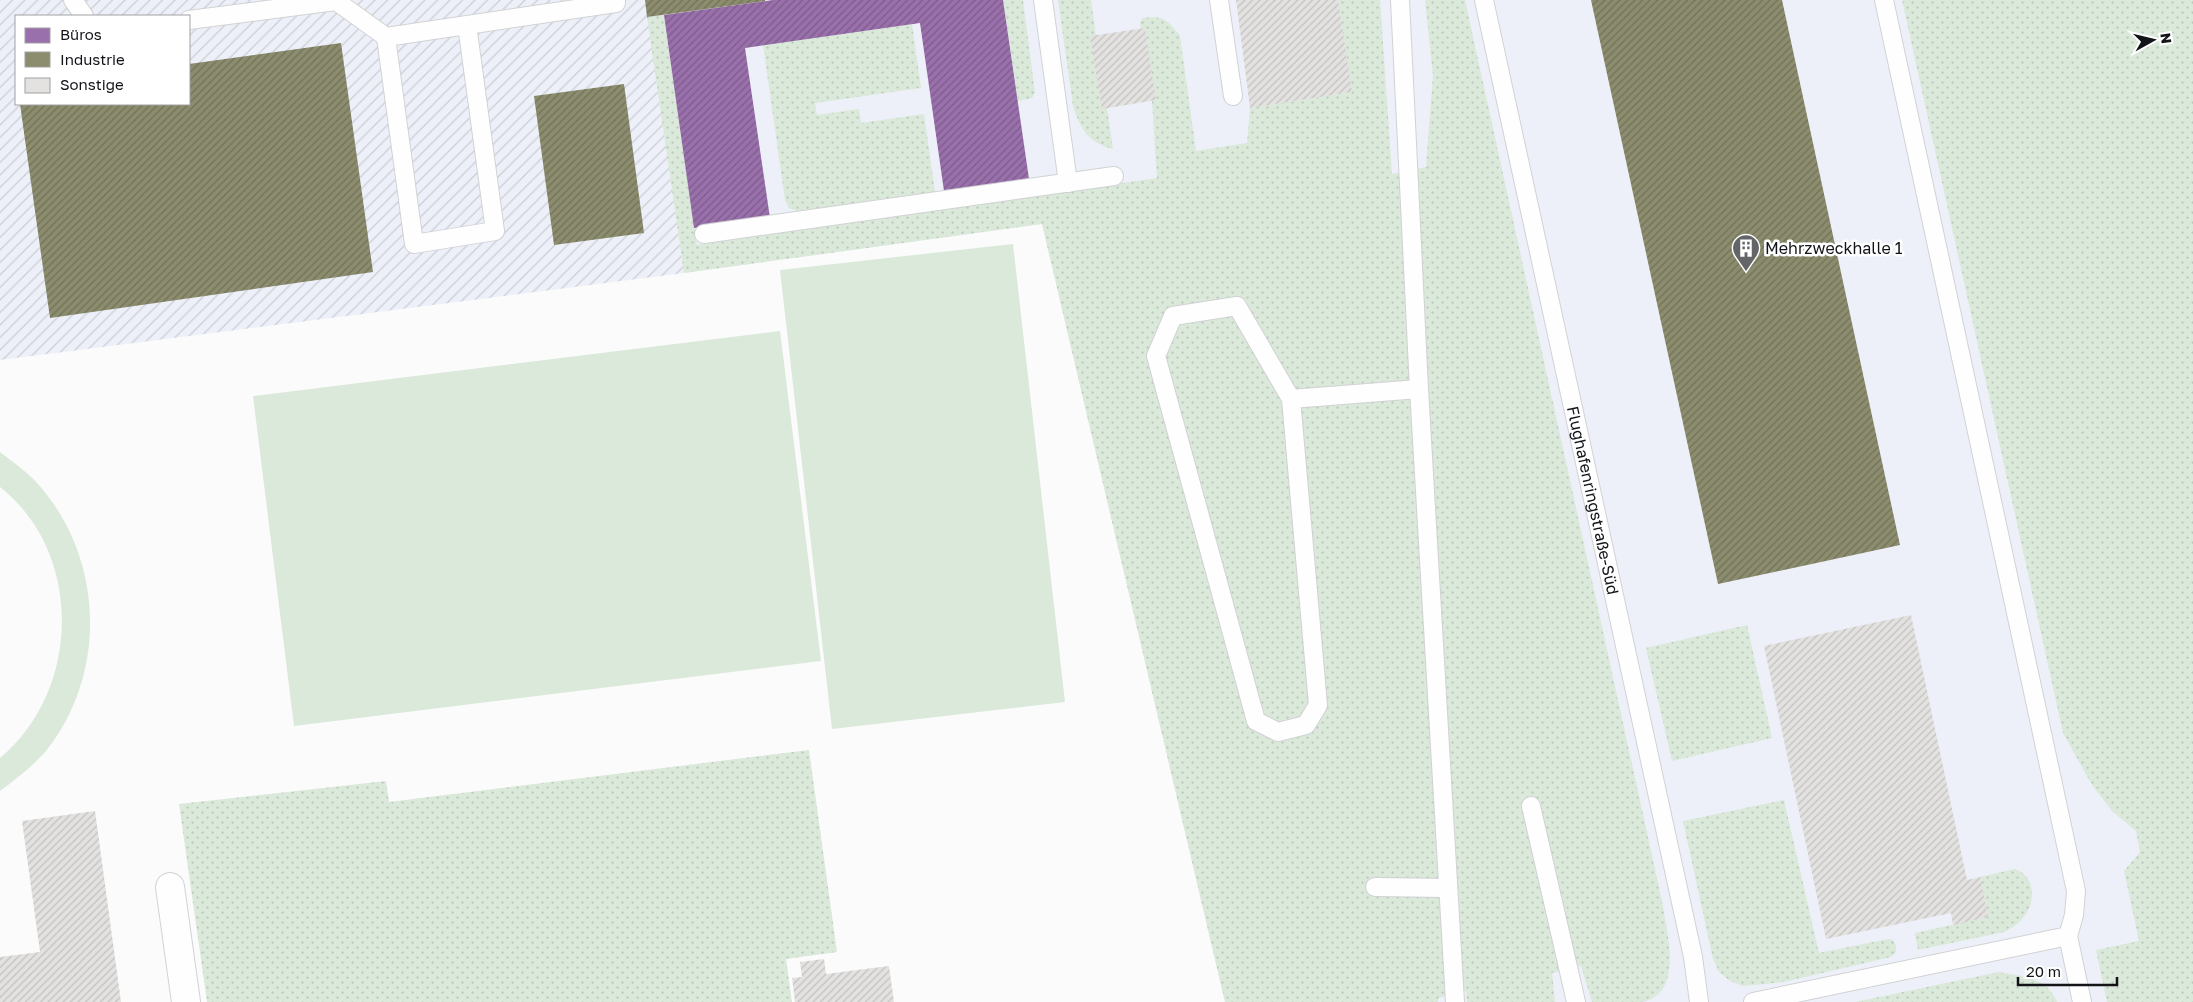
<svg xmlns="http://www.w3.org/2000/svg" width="2193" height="1002" font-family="'Golos Text',sans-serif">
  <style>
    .built { fill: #edf0f8 }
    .industrial { fill: url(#industrial-furrows); fill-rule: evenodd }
    .grass { fill: url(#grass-dots) }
    .pitch { fill: #dae9d9 }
    .offices { fill: url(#offices-hatch) }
    .industry { fill: url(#industry-hatch) }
    .building { fill: url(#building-hatch) }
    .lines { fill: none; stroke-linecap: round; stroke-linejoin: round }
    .service-casing { stroke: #d1d2d4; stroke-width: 20 }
    .minor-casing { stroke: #d1d2d4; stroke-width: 30 }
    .service { stroke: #fefeff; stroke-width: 18 }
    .minor { stroke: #fefeff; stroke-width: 28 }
    .labels { text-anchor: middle; stroke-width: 5; stroke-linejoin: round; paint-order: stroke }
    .poi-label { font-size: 16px; fill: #131418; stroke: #fff; text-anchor: start }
    .street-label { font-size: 16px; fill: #131418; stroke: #fff }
  </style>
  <defs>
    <pattern id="industrial-furrows" width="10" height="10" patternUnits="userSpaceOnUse" patternTransform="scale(1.25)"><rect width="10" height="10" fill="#edf0f8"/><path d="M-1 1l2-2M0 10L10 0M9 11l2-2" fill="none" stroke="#cacdd4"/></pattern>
    <pattern id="grass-dots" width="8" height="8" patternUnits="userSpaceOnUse" patternTransform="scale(1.25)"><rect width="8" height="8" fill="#dae9d9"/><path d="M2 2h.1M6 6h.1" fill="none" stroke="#bac7ba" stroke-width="1.8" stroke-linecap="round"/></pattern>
    <pattern id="offices-hatch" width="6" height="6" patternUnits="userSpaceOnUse" patternTransform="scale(1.25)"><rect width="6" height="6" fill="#9970ab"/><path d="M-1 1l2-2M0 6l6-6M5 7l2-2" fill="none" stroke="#7c5b8a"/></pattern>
    <pattern id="industry-hatch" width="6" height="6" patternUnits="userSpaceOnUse" patternTransform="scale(1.25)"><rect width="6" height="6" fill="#8c8c6e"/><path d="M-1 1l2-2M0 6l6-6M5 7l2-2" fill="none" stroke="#717159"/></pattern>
    <pattern id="building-hatch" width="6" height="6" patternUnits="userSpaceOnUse" patternTransform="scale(1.25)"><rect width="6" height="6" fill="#e3e2e0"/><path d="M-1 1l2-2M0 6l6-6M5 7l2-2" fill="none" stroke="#c2c1bf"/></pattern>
  </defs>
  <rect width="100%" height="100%" fill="#fbfbfc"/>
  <polygon class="built" points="645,0 2193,0 2193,1002 1225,1002 1042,224 684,273"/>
  <path class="industrial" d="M0,0H645L684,273L0,360ZM16,16H189V104H16Z"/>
  <g class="grass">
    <polygon points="1003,0 1023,0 1035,93 1032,98 1018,101"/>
    <path d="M1058,0H1091L1096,36L1091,37L1102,108H1107L1113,149C1088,142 1081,130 1073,106Z"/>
    <path d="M1338,0H1380L1392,174L1426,167L1433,75L1425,0H1465L1663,906C1667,934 1684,994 1642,1002C1627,1002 1607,1002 1592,1002L1581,966L1552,973L1555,1002H1467L1466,991L1438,998V1002H1225L1042,224L684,273L647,17L664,15L697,245L1157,178L1152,101L1156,100L1145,28L1141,29L1140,22L1143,18C1163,15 1168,20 1180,36L1196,151L1247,143L1250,108L1352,92Z"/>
    <polygon points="1902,0 2193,0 2193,1002 2107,1002 2096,950 2139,941 2124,871 2140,852 2136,831 2112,811 2092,785 2063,733"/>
    <polygon points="912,24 921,88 815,103 817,115 859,109 861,123 924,114 935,192 797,211 789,208 785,200 763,45"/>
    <polygon points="1747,625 1772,738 1672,761 1646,648"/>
    <polygon points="809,750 837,952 786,959 792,1002 207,1002 179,804 386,781 389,802"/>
    <polygon points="1784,800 1819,953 1888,939 1893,940 1896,946 1896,952 1891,957 1784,982 1743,986 1730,981 1719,972 1713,959 1683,821"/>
    <path d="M2015,869C2036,876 2036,903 2023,918C2018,925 2011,928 2004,932L1918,950L1915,933L1988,917L1980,877Z"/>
    <path d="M1999,972C2024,977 2046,976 2057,1002H1855Z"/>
  </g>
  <g class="pitch">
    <polygon points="1013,244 1065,702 832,729 780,270"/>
    <polygon points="780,331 821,661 294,726 253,396"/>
    <path d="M0,452C13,462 27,472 38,484C104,558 108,673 46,751C33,766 16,779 0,791V758C81,691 84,553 0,487Z"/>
  </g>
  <polygon class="offices" points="773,0 1003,0 1029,179 944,191 920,23 745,48 770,218 694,228 664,15"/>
  <g class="industry">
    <polygon points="645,0 765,0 765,1 647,17"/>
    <polygon points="1591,0 1782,0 1900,545 1718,584"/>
    <polygon points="341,43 373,272 50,318 20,104 189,104 189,64"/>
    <polygon points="624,84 644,233 554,245 534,96"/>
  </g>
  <g class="building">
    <polygon points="1236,0 1338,0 1352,92 1250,108"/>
    <polygon points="1145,28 1156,100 1102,109 1090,36"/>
    <polygon points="1911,615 1967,880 1980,877 1988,917 1953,925 1951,913 1826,939 1764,646"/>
    <polygon points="95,811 121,1002 0,1002 0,957 40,952 22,821"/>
    <polygon points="824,959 826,974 889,966 894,1002 795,1002 792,978 802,977 800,962"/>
  </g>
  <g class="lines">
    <g class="service-casing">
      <g id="service">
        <polyline points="73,0 84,16"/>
        <polyline points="1043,0 1068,183"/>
        <polyline points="1219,0 1233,96"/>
        <polyline points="1400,0 1419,389 1455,1002"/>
        <path id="s1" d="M1484,0L1693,957L1699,1002"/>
        <polyline points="1884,0 2076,891 2074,915 2068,936 2082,1002"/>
        <polyline points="189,20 336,1 386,37"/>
        <polyline points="467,25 495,231 414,244 386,37 616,3 616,0"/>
        <polyline points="704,234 1114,176"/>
        <polyline points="1291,399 1318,705 1306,725 1278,732 1256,721 1156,356 1173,316 1237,306 1291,399 1419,389"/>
        <polyline points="1531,806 1576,1002"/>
        <polyline points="1375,887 1448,888"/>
        <polyline points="1753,1002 2068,936"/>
      </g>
    </g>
    <g class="minor-casing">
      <polyline id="minor" points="170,887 186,1002"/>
    </g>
    <use href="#service" class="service"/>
    <use href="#minor" class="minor"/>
  </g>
  <defs>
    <g id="building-pin" transform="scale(1.4375)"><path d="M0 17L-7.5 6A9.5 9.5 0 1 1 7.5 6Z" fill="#646568" stroke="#fff"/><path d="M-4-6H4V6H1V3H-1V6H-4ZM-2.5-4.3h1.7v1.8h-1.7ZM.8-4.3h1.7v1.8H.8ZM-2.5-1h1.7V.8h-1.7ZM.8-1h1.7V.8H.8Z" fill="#fff"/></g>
  </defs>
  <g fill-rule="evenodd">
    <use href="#building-pin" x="1746" y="248"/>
  </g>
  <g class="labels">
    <g class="poi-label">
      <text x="1765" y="254">Mehrzweckhalle 1</text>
    </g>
    <g class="street-label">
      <text dy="6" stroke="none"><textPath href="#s1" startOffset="512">Flughafenringstraße-Süd</textPath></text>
    </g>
  </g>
  <rect x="15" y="15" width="175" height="90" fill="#ffffff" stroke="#a1a1a3"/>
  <rect x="25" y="28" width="25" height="15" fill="#9970ab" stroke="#a1a1a3"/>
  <text x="60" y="40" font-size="15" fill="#131418">Büros</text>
  <rect x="25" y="52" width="25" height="15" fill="#8c8c6e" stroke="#a1a1a3"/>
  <text x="60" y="65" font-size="15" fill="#131418">Industrie</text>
  <rect x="25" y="78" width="25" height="15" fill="#e3e2e0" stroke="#a1a1a3"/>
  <text x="60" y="90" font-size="15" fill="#131418">Sonstige</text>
  <g transform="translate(2153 40) rotate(82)" stroke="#ffffff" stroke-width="4" paint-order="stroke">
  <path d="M0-4L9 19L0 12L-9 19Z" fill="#131418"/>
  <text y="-8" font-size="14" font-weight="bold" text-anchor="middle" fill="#131418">N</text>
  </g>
  <path d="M2018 977v8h99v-8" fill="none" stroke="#131418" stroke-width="2.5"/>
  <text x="2026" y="977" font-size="15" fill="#131418" stroke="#ffffff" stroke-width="4" paint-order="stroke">20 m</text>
</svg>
